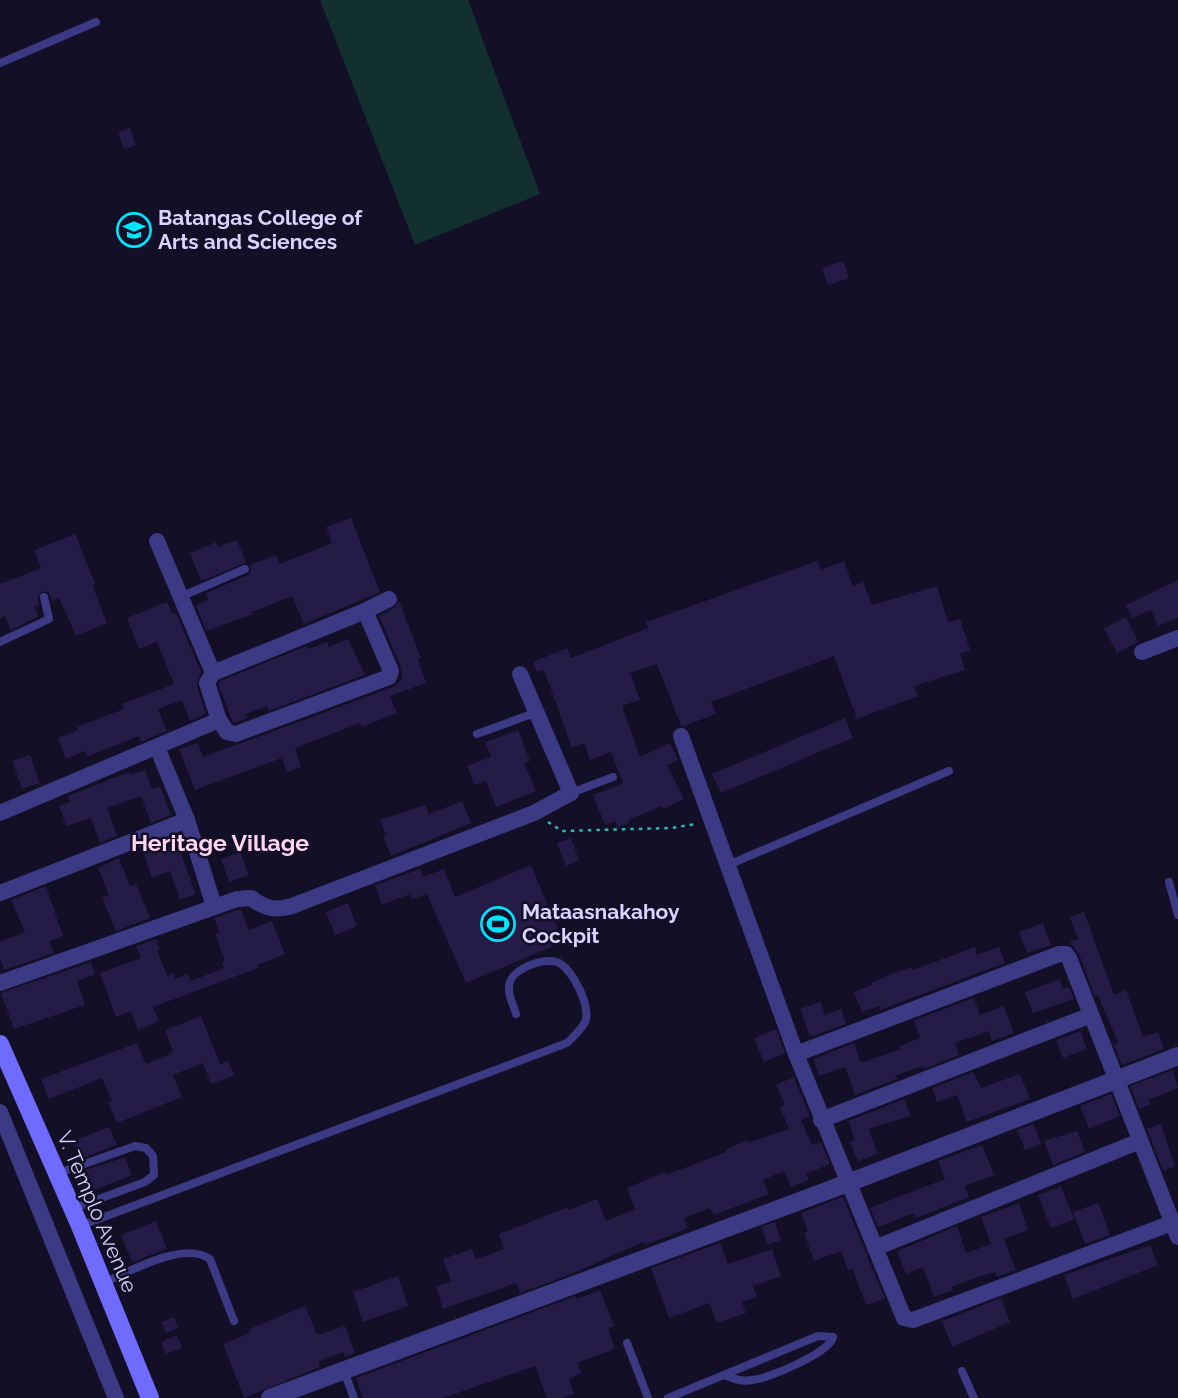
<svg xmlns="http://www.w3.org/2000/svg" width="1178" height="1398" font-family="Raleway,sans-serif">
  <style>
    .green { fill: #12302f }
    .building { fill: #241b47 }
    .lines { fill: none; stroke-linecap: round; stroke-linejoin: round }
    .path { stroke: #2fb8b0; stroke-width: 2.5; stroke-dasharray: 3.5 5; stroke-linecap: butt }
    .service { stroke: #3d3a85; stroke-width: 8 }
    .minor { stroke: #3d3a85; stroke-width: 16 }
    .tertiary { stroke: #3d3a85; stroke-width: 18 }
    .secondary { stroke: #6f6bff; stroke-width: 18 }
    .labels { text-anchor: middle; stroke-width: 5; stroke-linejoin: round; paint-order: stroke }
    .poi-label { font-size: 21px; font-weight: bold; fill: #d9d4ff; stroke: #130f26; text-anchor: start }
    .street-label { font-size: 21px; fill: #d9d4ff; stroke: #130f26 }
    .neighbourhood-label { font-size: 23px; font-weight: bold; fill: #ffd6f0; stroke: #130f26 }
  </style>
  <rect width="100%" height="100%" fill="#130f26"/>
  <polygon class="green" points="320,0 468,0 540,194 415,245"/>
  <g class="building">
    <polygon points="130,128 136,145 124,149 118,132"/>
    <polygon points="843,261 849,278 828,285 822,268"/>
    <polygon points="351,518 380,592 304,624 292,596 252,612 253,614 206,631 196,605 208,600 206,593 248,575 251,570 250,565 276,555 280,564 332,543 326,527"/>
    <polygon points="75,534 95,584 92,585 107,623 76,636 59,598 52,601 49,593 43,591 38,596 39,606 35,607 38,617 11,630 5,616 0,618 0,584 41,568 34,550"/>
    <polygon points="237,540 246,563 201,581 190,553 217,542 218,547"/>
    <polygon points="817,561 821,570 844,561 853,586 863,582 872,605 937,586 948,622 960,619 970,650 960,654 965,670 914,686 918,696 857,719 834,656 711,702 716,714 684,726 681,726 657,664 630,673 640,700 622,706 640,757 670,743 678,760 667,765 684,799 664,809 662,806 628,820 629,823 617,828 615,821 605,825 593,795 623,783 611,752 590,760 584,743 572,748 544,670 537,672 533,662 567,648 571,658 648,628 646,622"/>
    <polygon points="1178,580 1178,618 1158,626 1151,610 1132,618 1126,605"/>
    <polygon points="399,601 421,658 418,659 426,683 390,696 397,713 362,727 360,723 295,748 301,767 287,772 282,758 195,790 179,749 198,743 203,757 393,687 402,680 401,667 379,616 394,608"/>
    <polygon points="167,602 172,614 176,613 201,672 197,686 206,714 190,721 182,700 158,709 167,731 141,742 139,736 87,757 85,751 66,759 58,738 78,730 77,727 124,709 122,704 174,684 157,642 139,649 127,618"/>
    <polygon points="1126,617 1138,642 1117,653 1104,628"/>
    <polygon points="348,639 365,675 269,711 267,706 246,714 248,718 233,723 218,684 220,681 307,646 308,649 327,642 329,647"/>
    <polygon points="845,718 853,738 721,793 712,774"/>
    <polygon points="518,730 530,761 524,763 536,791 496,807 486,781 474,785 467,766 491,757 485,742"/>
    <polygon points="30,755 40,783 22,789 12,761"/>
    <polygon points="145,770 152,789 160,786 171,815 151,823 141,796 107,808 117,836 100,843 91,818 66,826 59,806 70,802 68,796 129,772 130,775"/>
    <polygon points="462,801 471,823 391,856 383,836 386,835 380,820 425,805 429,814"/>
    <polygon points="174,836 196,894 180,900 170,871 152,878 142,849"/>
    <polygon points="571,838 579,860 566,866 557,843"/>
    <polygon points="240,852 249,875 229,882 221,859"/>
    <polygon points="119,858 130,886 136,884 150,918 116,931 102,897 109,895 98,868"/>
    <polygon points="531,865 563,942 466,983 427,894 412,899 410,894 382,905 375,885 420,869 423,877 444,869 455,897"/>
    <polygon points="46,886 63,936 49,942 54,953 5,970 0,959 0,942 25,932 11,900"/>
    <polygon points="348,903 357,926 335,935 326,912"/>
    <polygon points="241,909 249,930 272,921 285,954 257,965 258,968 153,1007 159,1021 138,1030 131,1011 116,1017 100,973 141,958 136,946 156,939 160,949 157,950 167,976 173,973 175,979 188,974 191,981 224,968 222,963 225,961 215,934 219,932 214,918"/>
    <polygon points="1084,912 1114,995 1126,990 1143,1037 1158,1032 1164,1049 1122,1065 1114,1045 1118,1043 1108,1019 1098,996 1095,997 1079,954 1070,942 1078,939 1070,917"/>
    <polygon points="1043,923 1051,945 1027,953 1019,932"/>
    <polygon points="975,947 977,955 999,947 1005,963 880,1010 879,1006 862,1012 854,992 872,985 871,983 889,975 912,967 913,970"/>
    <polygon points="91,962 95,974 77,981 85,1005 14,1029 1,993"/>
    <polygon points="1060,979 1063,989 1069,987 1074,999 1033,1013 1025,992"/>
    <polygon points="974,998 980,1015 1004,1006 1014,1033 992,1041 989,1031 955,1043 959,1055 924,1069 923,1066 895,1076 897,1079 855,1095 845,1067 819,1076 813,1059 854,1043 861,1063 901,1049 900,1046 920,1038 914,1020"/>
    <polygon points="821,1002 825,1015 841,1009 846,1024 810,1037 800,1009"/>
    <polygon points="201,1016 220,1064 228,1061 234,1075 211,1084 203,1063 173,1075 182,1097 117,1123 108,1102 112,1101 102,1078 49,1099 41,1079 137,1043 146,1064 172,1053 171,1051 173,1050 165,1030"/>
    <polygon points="776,1029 785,1053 764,1062 754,1038"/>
    <polygon points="1080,1031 1087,1049 1063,1058 1056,1040"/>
    <polygon points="1173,1070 1178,1088 1149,1100 1151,1104 1139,1109 1130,1086"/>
    <polygon points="973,1072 981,1088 1020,1074 1030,1099 967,1122 957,1095 937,1102 932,1088"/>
    <polygon points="794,1077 810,1116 801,1120 812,1145 821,1142 830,1164 806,1174 809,1180 791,1187 784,1171 763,1180 769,1194 714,1215 710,1208 684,1218 688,1228 669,1236 645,1245 643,1242 569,1275 520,1293 516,1283 443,1309 436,1287 451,1281 443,1259 472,1249 476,1259 504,1249 499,1234 568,1207 569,1210 597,1199 606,1221 635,1209 627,1188 665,1172 666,1175 726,1152 725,1150 747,1140 748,1143 789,1129 780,1107 785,1105 776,1085"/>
    <polygon points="1111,1094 1120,1116 1089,1129 1080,1106"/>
    <polygon points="904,1099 911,1116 868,1129 878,1154 858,1161 850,1142 855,1140 848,1121"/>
    <polygon points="1034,1124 1041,1144 1025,1150 1017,1130"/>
    <polygon points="1161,1124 1175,1166 1163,1171 1147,1129"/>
    <polygon points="109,1127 117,1145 80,1159 73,1141"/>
    <polygon points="1077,1131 1085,1152 1053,1165 1044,1141"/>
    <polygon points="982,1145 994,1175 965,1186 969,1197 916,1218 914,1213 878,1227 870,1208 945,1179 938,1161"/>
    <polygon points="125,1157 132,1175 94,1190 86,1170"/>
    <polygon points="1061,1186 1074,1219 1051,1228 1038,1195"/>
    <polygon points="843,1197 885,1299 866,1305 852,1268 848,1270 841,1251 814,1261 804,1233 808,1231 801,1213"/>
    <polygon points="1019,1203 1028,1230 1004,1239 1016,1270 997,1277 995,1272 975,1278 951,1287 953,1290 934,1297 923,1267 906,1274 897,1251 957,1226 966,1253 991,1244 981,1217"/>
    <polygon points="1098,1203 1110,1235 1085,1244 1073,1212"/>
    <polygon points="156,1221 167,1249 132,1262 121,1235"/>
    <polygon points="775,1222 781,1240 768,1245 761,1227"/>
    <polygon points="720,1243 728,1264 772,1249 781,1276 753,1286 757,1297 742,1302 746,1313 717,1323 709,1303 669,1318 651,1268"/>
    <polygon points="1150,1245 1158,1265 1073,1299 1064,1275"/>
    <polygon points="398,1276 408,1306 363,1322 353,1292"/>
    <polygon points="600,1290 614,1326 608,1328 615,1349 577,1363 581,1373 569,1379 574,1394 563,1398 547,1398 535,1366 443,1398 363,1398 356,1378 576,1296 577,1299"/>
    <polygon points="1001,1298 1010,1322 952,1347 942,1321"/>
    <polygon points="305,1306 317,1335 345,1326 355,1353 345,1357 343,1352 318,1362 320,1367 244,1398 223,1344 250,1333 249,1329"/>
    <polygon points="174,1317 178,1328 166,1333 161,1322"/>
    <polygon points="177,1335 182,1348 166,1354 161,1342"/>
  </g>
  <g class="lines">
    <polyline class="path" points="548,822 562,831 671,828 696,824"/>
    <g class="service">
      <polyline points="0,63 96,22"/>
      <polyline points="180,597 245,569"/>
      <polyline points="0,642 49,619 44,597"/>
      <polyline points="477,734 537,712"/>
      <polyline points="571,793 613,777"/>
      <polyline points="728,865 949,771"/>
      <polyline points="1169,882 1178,915"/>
      <polyline points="56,1174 135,1146 146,1148 153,1156 154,1175 145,1182 72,1209"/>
      <path d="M80,1226L567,1043C573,1037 581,1030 585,1022C592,1008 572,967 557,962C542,957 509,970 509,987C508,996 514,1006 516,1014"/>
      <path d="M103,1283C129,1272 184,1240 210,1259L234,1321"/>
      <polyline points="627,1343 648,1398"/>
      <polyline points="344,1371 354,1398"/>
      <polyline points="962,1371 974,1398"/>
      <path d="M668,1398L818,1336L833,1337C831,1352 768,1379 752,1380C742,1382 734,1379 725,1375"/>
    </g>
    <g class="minor">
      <polyline points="157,541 213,673"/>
      <polygon points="365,611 391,671 389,677 236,734 227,732 219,720 207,683 213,673"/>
      <polyline points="365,611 389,599"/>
      <polyline points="1142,652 1178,638"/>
      <polyline points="681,736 796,1054 904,1318 913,1320 1172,1223"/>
      <polyline points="157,747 187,820 214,906"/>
      <polyline points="0,813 219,720"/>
      <polyline points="0,893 187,820"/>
      <path d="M0,983L237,899L251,898C266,909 274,911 292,906L534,813L571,793L520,674"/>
      <polyline points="796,1054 1059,954 1066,954 1069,958 1178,1237"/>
      <polyline points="0,1112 116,1398"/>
      <polyline points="821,1120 1091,1015"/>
      <polyline points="875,1248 1140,1141"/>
    </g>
    <polyline class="tertiary" points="270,1398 848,1183 1178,1056"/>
    <polyline class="secondary" points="0,1044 80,1226 150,1398"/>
  </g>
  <defs>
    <g id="university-ring" transform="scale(1.75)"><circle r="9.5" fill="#130f26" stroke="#00e5ff" stroke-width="1.5"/><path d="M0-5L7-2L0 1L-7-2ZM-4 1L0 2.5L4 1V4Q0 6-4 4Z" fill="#00e5ff"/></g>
    <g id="stadium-ring" transform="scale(1.75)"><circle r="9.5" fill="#130f26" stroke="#00e5ff" stroke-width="1.5"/><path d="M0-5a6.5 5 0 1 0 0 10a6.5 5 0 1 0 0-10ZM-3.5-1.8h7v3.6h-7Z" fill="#00e5ff"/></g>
  </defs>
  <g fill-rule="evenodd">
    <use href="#university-ring" x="134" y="230"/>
    <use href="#stadium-ring" x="498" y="924"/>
  </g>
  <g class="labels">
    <g class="poi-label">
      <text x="158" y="225">Batangas College of<tspan x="158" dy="24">Arts and Sciences</tspan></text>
      <text x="522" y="919">Mataasnakahoy<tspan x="522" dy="24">Cockpit</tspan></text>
    </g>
    <g class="street-label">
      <text transform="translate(97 1212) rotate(67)" y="7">V. Templo Avenue</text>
    </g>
    <g class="neighbourhood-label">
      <text x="220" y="851">Heritage Village</text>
    </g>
  </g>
</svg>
